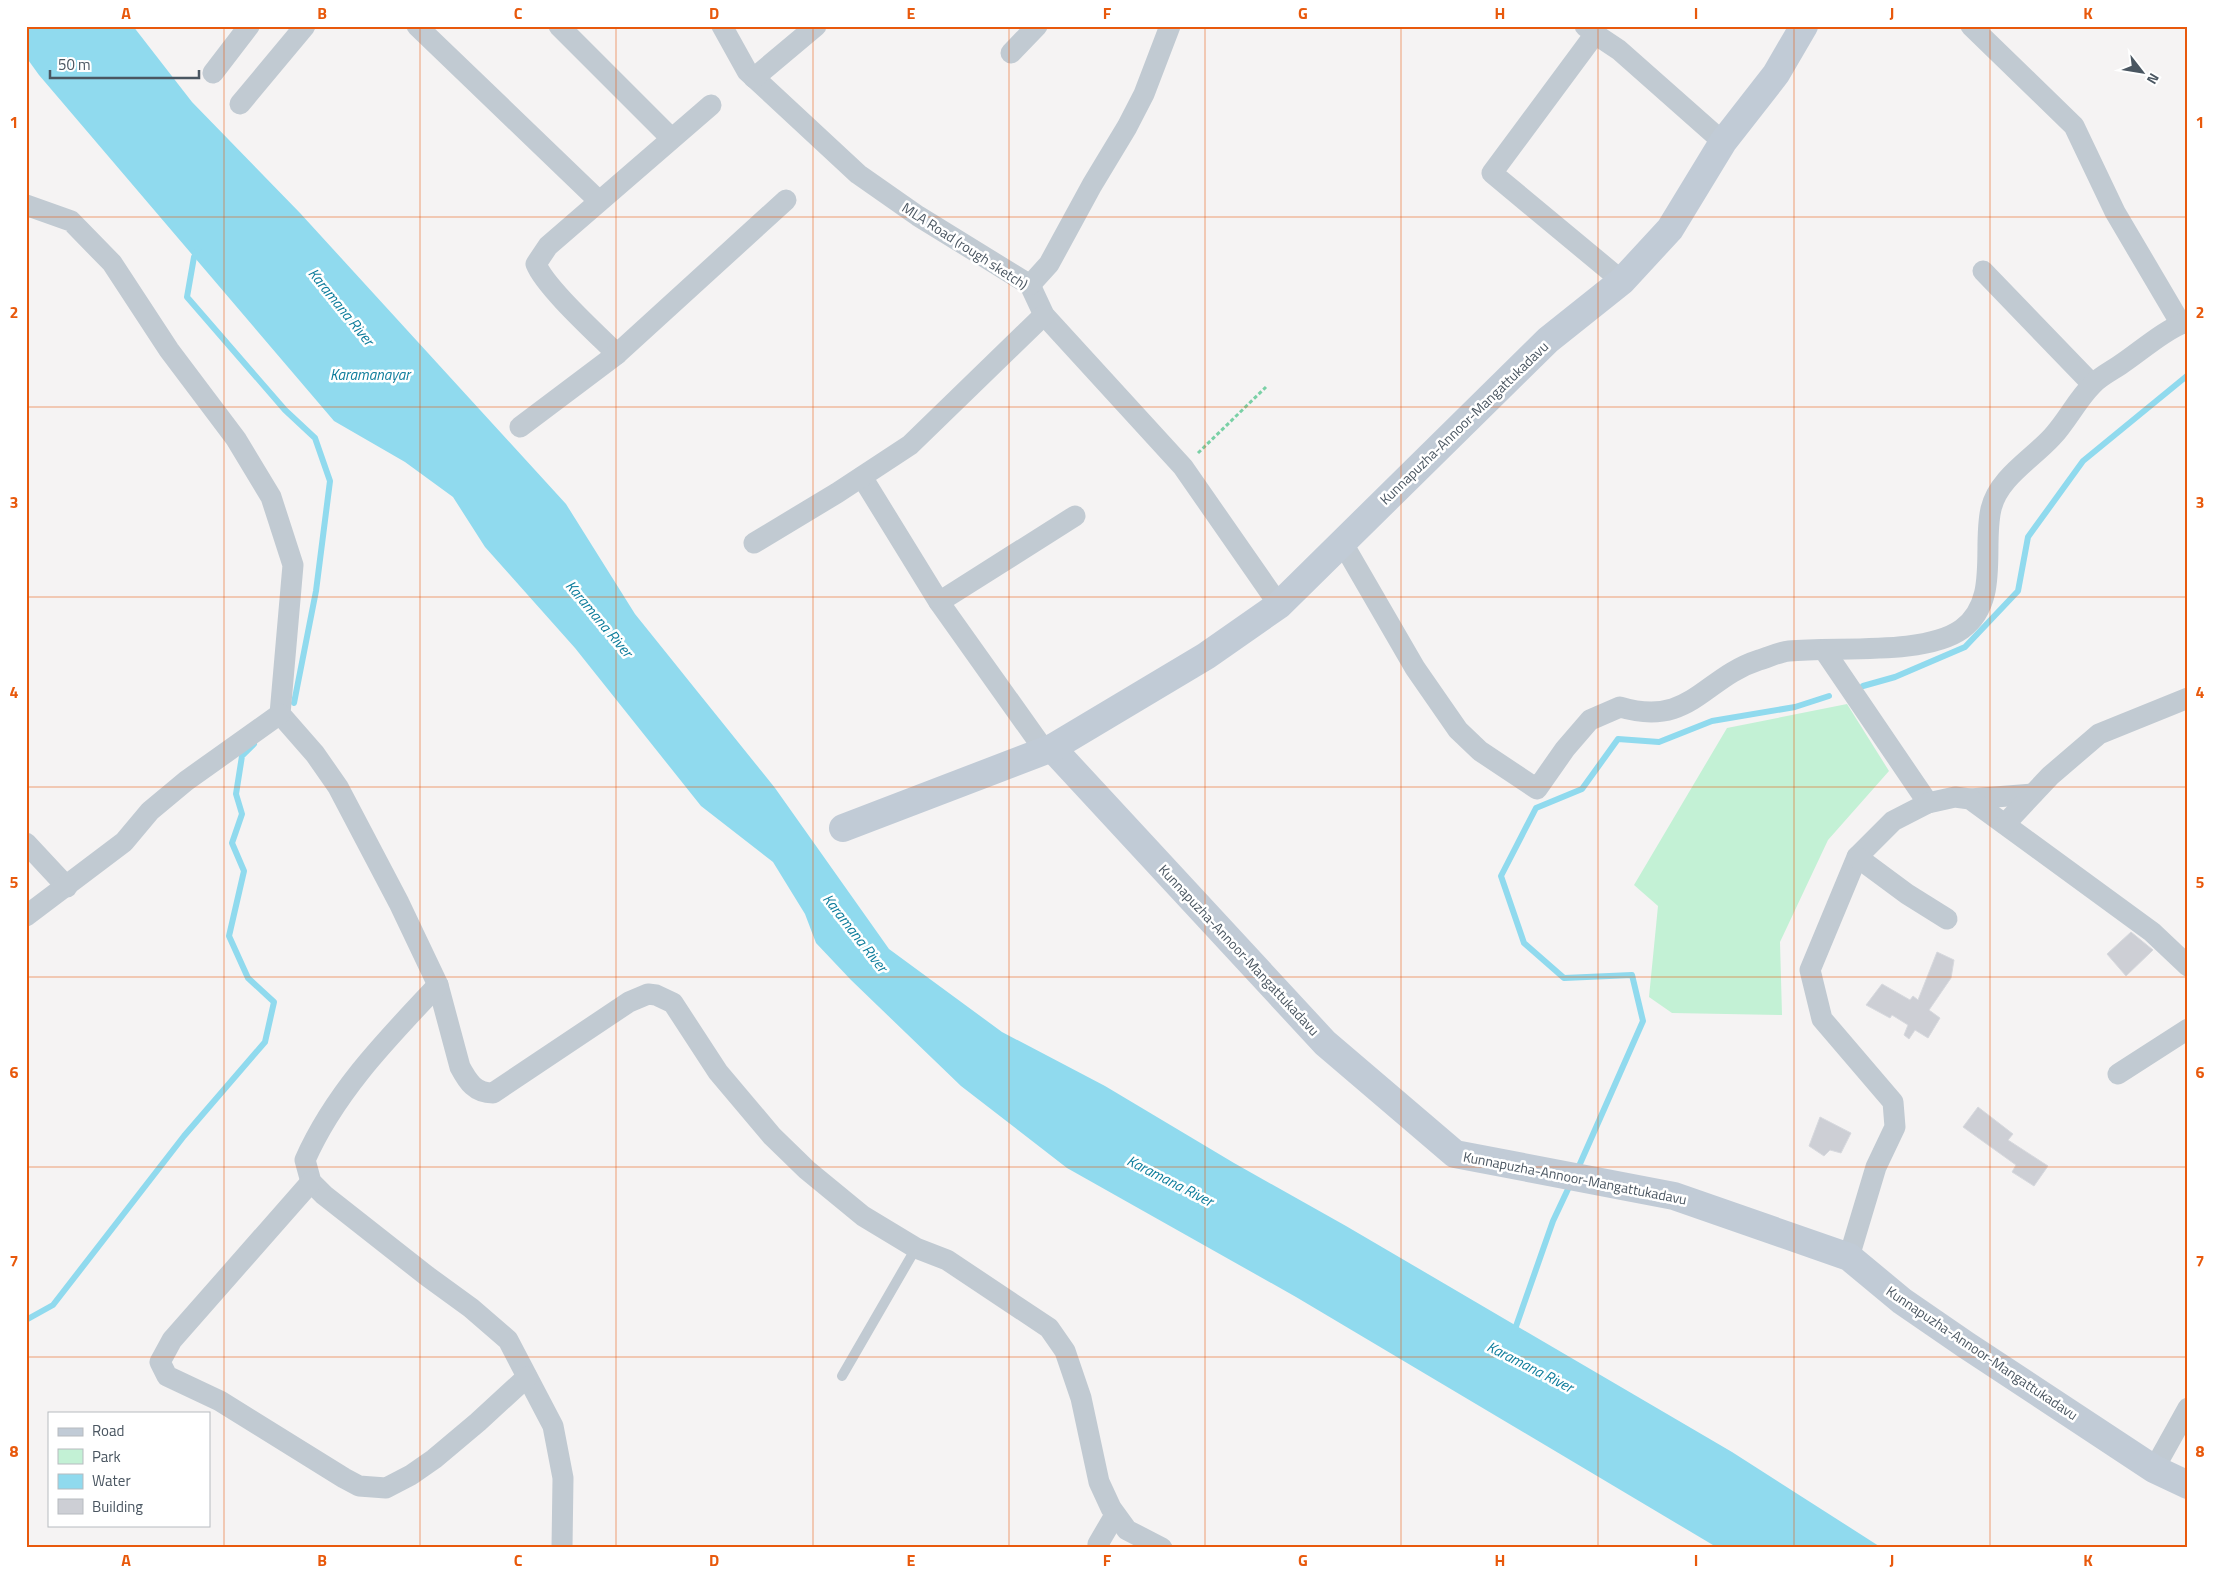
<svg xmlns="http://www.w3.org/2000/svg" width="2214" height="1574" font-family="'Titillium Web',sans-serif">
  <style>
    .green { fill: #c3f1d5 }
    .water { fill: #90daee }
    .lines { fill: none; stroke-linecap: round; stroke-linejoin: round }
    .stream { stroke: #90daee; stroke-width: 6 }
    .building { fill: #cdcfd5; stroke: #d7d9de }
    .path { stroke: #7ad0a6; stroke-width: 3; stroke-dasharray: 4 2.5; stroke-linecap: butt }
    .lane { stroke: #c1cad2; stroke-width: 10 }
    .street { stroke: #c1cad2; stroke-width: 21 }
    .secondary { stroke: #c1cbd6; stroke-width: 28 }
    .grid { fill: none; stroke: #e8590c; stroke-width: 1; stroke-opacity: 0.55 }
    .labels { text-anchor: middle; stroke-width: 5; stroke-linejoin: round; paint-order: stroke }
    .street-label { font-size: 14px; fill: #4a5661; stroke: #fff }
    .water-label { font-size: 15px; font-style: italic; fill: #0c7c9b; stroke: #fff }
    .neatline { fill: none; stroke: #e8590c; stroke-width: 2 }
    .grid-label { font-size: 16px; text-anchor: middle; font-weight: bold; fill: #e8590c }
  </style>
  <rect width="100%" height="100%" fill="#f5f3f3"/>
  <polygon class="green" points="1847,704 1889,771 1828,840 1780,942 1782,1015 1672,1013 1649,997 1658,906 1634,885 1727,728"/>
  <polygon class="water" points="26,26 133,26 192,102 300,213 566,504 635,614 775,788 889,949 1002,1032 1105,1086 1234,1163 1346,1226 1732,1452 1882,1548 1718,1548 1296,1297 1067,1168 961,1086 851,980 816,943 805,914 773,862 701,806 575,648 485,547 453,497 405,462 334,421 39,75 26,57"/>
  <g class="lines">
    <g class="stream">
      <polyline points="198,250 194,257 187,297 285,410 315,438 330,481 316,591 294,703"/>
      <polyline points="1863,686 1895,677 1965,647 2018,591 2028,537 2083,461 2188,375"/>
      <polyline points="1579,1166 1643,1021 1632,975 1564,978 1524,943 1501,876 1536,808 1582,789 1618,739 1659,742 1712,721 1795,707 1829,696"/>
      <polyline points="26,1320 53,1305 184,1136 265,1042 274,1002 248,978 229,936 244,871 232,843 242,814 236,794 242,756 254,744"/>
      <polyline points="1514,1332 1553,1221 1569,1187"/>
    </g>
  </g>
  <g class="building">
    <polygon points="2131,932 2153,950 2126,976 2107,954"/>
    <polygon points="1937,952 1954,960 1951,978 1929,1010 1940,1018 1928,1038 1915,1030 1909,1039 1904,1035 1908,1025 1892,1015 1890,1018 1866,1005 1882,984 1910,1000 1913,996 1918,1000"/>
    <polygon points="1978,1107 2013,1134 2008,1140 2048,1166 2034,1186 2012,1172 2016,1165 1963,1127"/>
    <polygon points="1820,1117 1851,1133 1841,1153 1830,1150 1824,1156 1809,1146"/>
  </g>
  <g class="lines">
    <polyline class="path" points="1198,453 1266,387"/>
    <polyline class="lane" points="842,1376 916,1248"/>
    <g class="street">
      <polyline points="417,26 599,201"/>
      <polyline points="559,26 671,138"/>
      <polyline points="722,26 747,71 858,174 918,216 1030,285 1044,315 1183,467 1279,605"/>
      <polyline points="1585,26 1595,34 1492,173 1622,281"/>
      <polyline points="1971,26 2074,126 2115,212 2181,324"/>
      <polyline points="1595,34 1619,50 1723,142"/>
      <polyline points="1011,53 1037,26"/>
      <polyline points="213,73 249,26"/>
      <polyline points="754,78 816,26"/>
      <polyline points="240,104 305,26"/>
      <path d="M26,205L71,221L112,263L169,350L236,439L271,497L293,565L280,714L315,754L338,787L399,903L438,985L460,1067C468,1082 475,1093 493,1093L629,1002L648,994L656,995L673,1003L718,1072L772,1136L807,1170L863,1216L916,1248L947,1260L1049,1328L1065,1351L1081,1398L1099,1482L1111,1508L1127,1530L1162,1548"/>
      <polyline points="1983,271 2092,384"/>
      <polyline points="1030,285 1049,264 1092,185 1127,127 1144,94 1170,26"/>
      <path d="M617,354C597,334 545,287 536,264L548,246L711,105"/>
      <polyline points="520,427 617,354 786,200"/>
      <polyline points="862,477 939,602"/>
      <path d="M1342,542L1415,668L1458,730L1480,751L1537,789L1565,749L1590,720L1620,707C1690,728 1703,678 1759,660C1769,657 1779,652 1789,651C1835,646 1925,656 1962,629C2000,601 1982,547 1991,509C1998,478 2032,459 2052,437C2067,421 2077,400 2092,385C2099,377 2111,371 2120,365C2141,351 2164,330 2188,321"/>
      <polyline points="754,543 837,493 910,445 1044,315"/>
      <polyline points="1824,650 1928,803 1893,821 1857,857 1810,970 1822,1019 1893,1102 1895,1127 1876,1167 1849,1257"/>
      <polyline points="1045,751 939,602 1075,516"/>
      <polyline points="1970,799 2033,794"/>
      <polyline points="1928,803 1955,797 1970,799 2152,932 2188,966"/>
      <polyline points="2005,824 2050,776 2099,734 2188,698"/>
      <polyline points="26,843 67,887"/>
      <polyline points="1857,857 1907,894 1947,919"/>
      <polyline points="26,916 124,842 150,811 186,781 280,714"/>
      <path d="M438,985C387,1039 335,1092 305,1160L311,1182L324,1195L427,1276L471,1308L508,1340L553,1426L563,1478L562,1548"/>
      <polyline points="2118,1074 2188,1029"/>
      <polyline points="311,1182 172,1340 160,1362 167,1376 220,1401 344,1478 359,1486 386,1488 411,1475 434,1459 478,1422 527,1377"/>
      <polyline points="2154,1469 2188,1408"/>
      <polyline points="1100,1548 1098,1544 1115,1515"/>
    </g>
    <g class="secondary">
      <polyline points="1052,748 1325,1043 1455,1154 1674,1196 1849,1257 1902,1301 1966,1345 2154,1469 2188,1485"/>
      <polyline points="843,828 1052,748 1206,656 1279,605 1548,340 1622,281 1670,229 1723,142 1776,74 1804,26"/>
    </g>
  </g>
  <path class="grid" d="M224,26V1548M420,26V1548M616,26V1548M813,26V1548M1009,26V1548M1205,26V1548M1401,26V1548M1598,26V1548M1794,26V1548M1990,26V1548M26,217H2188M26,407H2188M26,597H2188M26,787H2188M26,977H2188M26,1167H2188M26,1357H2188"/>
  <g class="labels">
    <g class="street-label">
      <text transform="translate(965 246) rotate(33)" y="5">MLA Road (rough sketch)</text>
      <text transform="translate(1464 423) rotate(-44)" y="5">Kunnapuzha-Annoor-Mangattukadavu</text>
      <text transform="translate(1239 950) rotate(47)" y="5">Kunnapuzha-Annoor-Mangattukadavu</text>
      <text transform="translate(1575 1178) rotate(11)" y="5">Kunnapuzha-Annoor-Mangattukadavu</text>
      <text transform="translate(1982 1353) rotate(34)" y="5">Kunnapuzha-Annoor-Mangattukadavu</text>
    </g>
    <g class="water-label">
      <text transform="translate(341 307) rotate(51)" y="5">Karamana River</text>
      <text x="370" y="380">Karamanayar</text>
      <text transform="translate(599 619) rotate(50)" y="5">Karamana River</text>
      <text transform="translate(855 933) rotate(52)" y="5">Karamana River</text>
      <text transform="translate(1170 1181) rotate(27)" y="5">Karamana River</text>
      <text transform="translate(1530 1367) rotate(27)" y="5">Karamana River</text>
    </g>
  </g>
  <rect width="2214" height="1574" fill="none" stroke="#ffffff" stroke-width="55"/>
  <rect x="48" y="1412" width="162" height="115" fill="#ffffff" stroke="#b7bbc0"/>
  <rect x="58" y="1428" width="25" height="8" fill="#c1cbd6" stroke="#b7bbc0"/>
  <text x="92" y="1436" font-size="15" fill="#4a5661">Road</text>
  <rect x="58" y="1449" width="25" height="15" fill="#c3f1d5" stroke="#b7bbc0"/>
  <text x="92" y="1462" font-size="15" fill="#4a5661">Park</text>
  <rect x="58" y="1474" width="25" height="15" fill="#90daee" stroke="#b7bbc0"/>
  <text x="92" y="1486" font-size="15" fill="#4a5661">Water</text>
  <rect x="58" y="1499" width="25" height="15" fill="#cdcfd5" stroke="#b7bbc0"/>
  <text x="92" y="1512" font-size="15" fill="#4a5661">Building</text>
  <g transform="translate(2142 72) rotate(121)" stroke="#ffffff" stroke-width="4" paint-order="stroke">
  <path d="M0-4L9 19L0 12L-9 19Z" fill="#4a5661"/>
  <text y="-8" font-size="14" font-weight="bold" text-anchor="middle" fill="#4a5661">N</text>
  </g>
  <path d="M50 70v8h149v-8" fill="none" stroke="#4a5661" stroke-width="2.5"/>
  <text x="58" y="70" font-size="15" fill="#4a5661" stroke="#ffffff" stroke-width="4" paint-order="stroke">50 m</text>
  <rect x="28" y="28" width="2158" height="1518" class="neatline"/>
  <g class="grid-label">
    <text x="126" y="19">A</text>
    <text x="322" y="19">B</text>
    <text x="518" y="19">C</text>
    <text x="714" y="19">D</text>
    <text x="911" y="19">E</text>
    <text x="1107" y="19">F</text>
    <text x="1303" y="19">G</text>
    <text x="1500" y="19">H</text>
    <text x="1696" y="19">I</text>
    <text x="1892" y="19">J</text>
    <text x="2088" y="19">K</text>
    <text x="14" y="128">1</text>
    <text x="2200" y="128">1</text>
    <text x="14" y="318">2</text>
    <text x="2200" y="318">2</text>
    <text x="14" y="508">3</text>
    <text x="2200" y="508">3</text>
    <text x="14" y="698">4</text>
    <text x="2200" y="698">4</text>
    <text x="14" y="888">5</text>
    <text x="2200" y="888">5</text>
    <text x="14" y="1078">6</text>
    <text x="2200" y="1078">6</text>
    <text x="14" y="1267">7</text>
    <text x="2200" y="1267">7</text>
    <text x="14" y="1457">8</text>
    <text x="2200" y="1457">8</text>
    <text x="126" y="1566">A</text>
    <text x="322" y="1566">B</text>
    <text x="518" y="1566">C</text>
    <text x="714" y="1566">D</text>
    <text x="911" y="1566">E</text>
    <text x="1107" y="1566">F</text>
    <text x="1303" y="1566">G</text>
    <text x="1500" y="1566">H</text>
    <text x="1696" y="1566">I</text>
    <text x="1892" y="1566">J</text>
    <text x="2088" y="1566">K</text>
  </g>
</svg>
